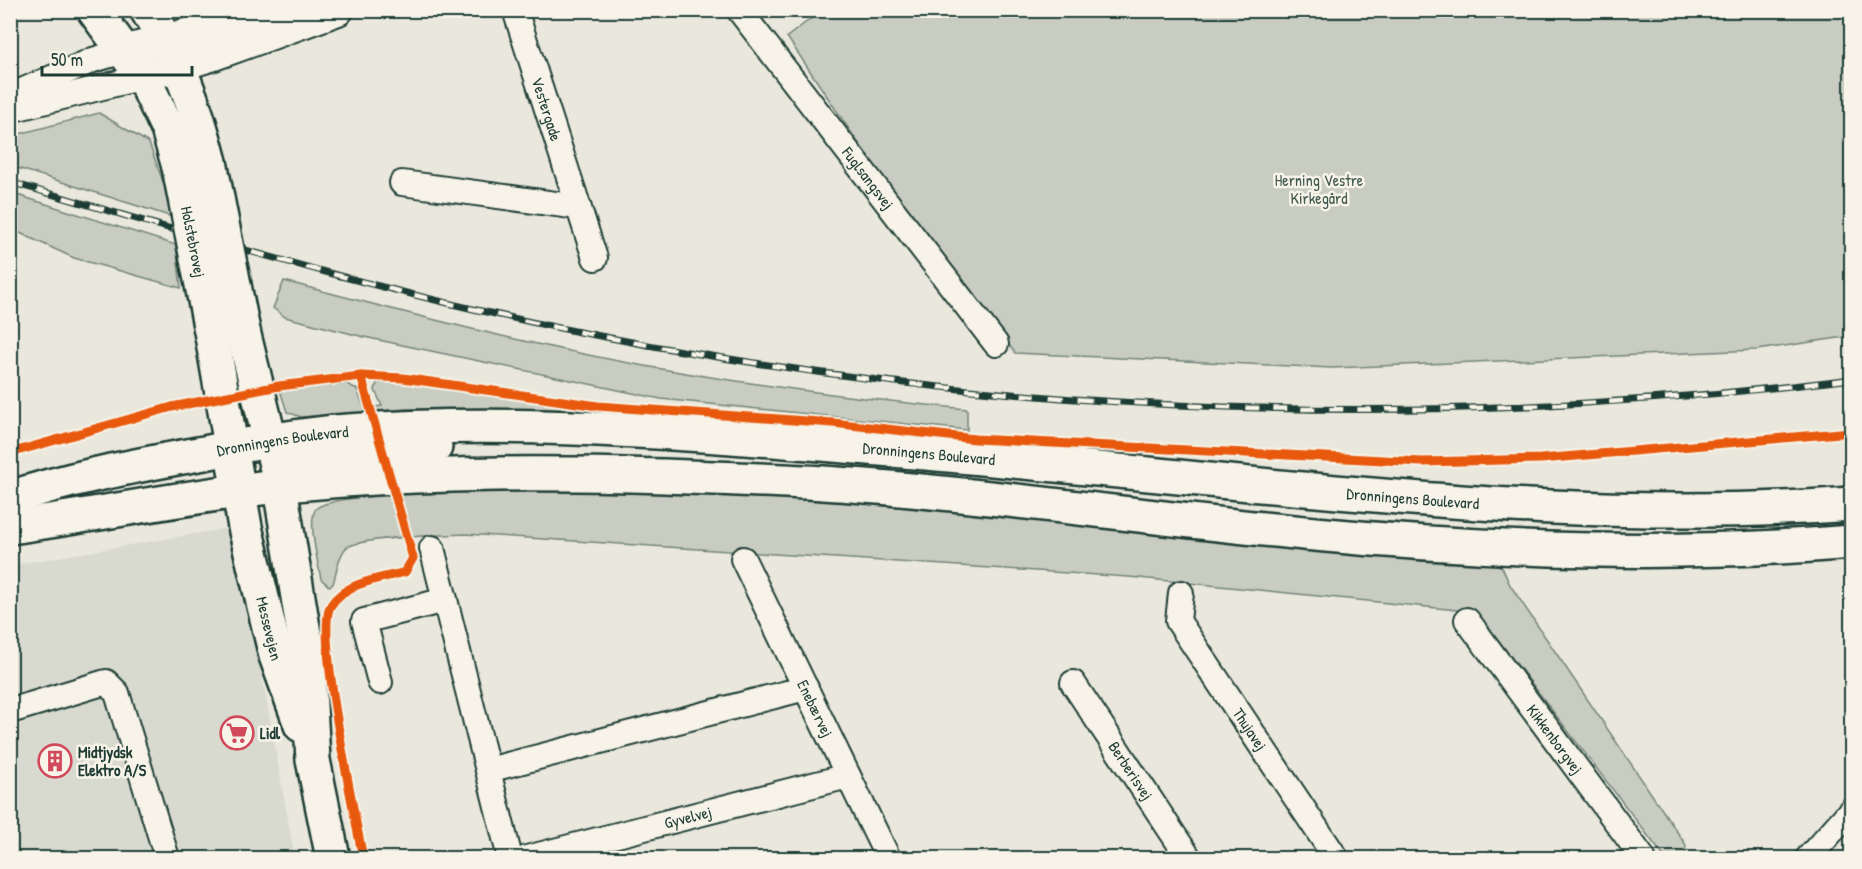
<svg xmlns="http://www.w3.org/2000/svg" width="1862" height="869" font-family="'Patrick Hand',sans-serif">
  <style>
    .built { fill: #d9dacf }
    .green { fill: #c8ccc1; stroke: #74847a; stroke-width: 1.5 }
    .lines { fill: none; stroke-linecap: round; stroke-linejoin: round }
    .minor-casing { stroke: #1f3d34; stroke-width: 28 }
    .tertiary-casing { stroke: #1f3d34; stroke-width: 34 }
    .secondary-casing { stroke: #1f3d34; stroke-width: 38 }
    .minor { stroke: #f7f3e8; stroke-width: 24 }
    .tertiary { stroke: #f7f3e8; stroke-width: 30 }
    .secondary { stroke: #f7f3e8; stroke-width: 33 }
    .rail-casing { stroke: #1f3d34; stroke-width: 7 }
    .rail { stroke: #f7f3e8; stroke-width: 4.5; stroke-dasharray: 14; stroke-linecap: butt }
    .secondary-bridge-casing { stroke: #1f3d34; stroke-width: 38; stroke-linecap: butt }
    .secondary-bridge { stroke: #f7f3e8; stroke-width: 33 }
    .cycleway-casing { stroke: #f7f3e8; stroke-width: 13 }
    .cycleway { stroke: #e8590c; stroke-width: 9 }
    .labels { text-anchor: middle; stroke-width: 5; stroke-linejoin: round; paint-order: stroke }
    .street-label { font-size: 16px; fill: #1f3d34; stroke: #f7f3e8 }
    .park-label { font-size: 16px; fill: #415a50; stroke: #f7f3e8 }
    .poi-label { font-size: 16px; font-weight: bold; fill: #1f3d34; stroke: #f7f3e8; text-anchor: start }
  </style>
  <rect width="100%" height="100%" fill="#eae8dd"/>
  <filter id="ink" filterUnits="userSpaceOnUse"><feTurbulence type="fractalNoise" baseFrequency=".0167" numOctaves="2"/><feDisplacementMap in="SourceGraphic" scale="12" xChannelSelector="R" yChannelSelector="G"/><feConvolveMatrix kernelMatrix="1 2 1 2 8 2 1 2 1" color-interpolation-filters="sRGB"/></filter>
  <g filter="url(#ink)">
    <polygon class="built" points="235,527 295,858 11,858 11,565"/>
    <g class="green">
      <polygon points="822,10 1851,11 1851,336 1757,350 1332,368 1015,353 865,153 787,37"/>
      <polygon points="99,113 149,143 176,218 11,166 11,136"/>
      <polygon points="11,193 176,245 181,288 74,258 11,229"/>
      <path d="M284,281C407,313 531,346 656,368C760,386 863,399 967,409V430L661,399L364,337L285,317L273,308Z"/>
      <polygon points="399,382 640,413 634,417 459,409 406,409 301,417 287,412 280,390 347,384 357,389 364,408 382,406 375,390 377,383"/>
      <path d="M488,490L739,492L1487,560L1502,567L1510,585L1686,845L1685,855L1680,858H1665L1477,612L1129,577L465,534C446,535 354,537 345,549C338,557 336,574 333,584L329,586L321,579C318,562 308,524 315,510C324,493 463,491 488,490Z"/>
    </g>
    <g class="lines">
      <g class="minor-casing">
        <g id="minor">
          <path id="s1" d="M515,10L595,258"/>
          <path id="s2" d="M739,10L996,344"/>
          <polyline points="10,96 93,60 124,51"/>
          <polyline points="10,110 143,77"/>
          <polyline points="402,183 578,207"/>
          <polyline points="432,548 510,858"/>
          <path id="s3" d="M743,559L888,858"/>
          <path id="s4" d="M1181,593L1178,621L1336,858"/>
          <path id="s5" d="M1467,620L1643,858"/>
          <polyline points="380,682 364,621 445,600"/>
          <path id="s6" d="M1073,683L1189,858"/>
          <polyline points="10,711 106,682 117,693 167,858"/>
          <polyline points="488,770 806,688"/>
          <path id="s7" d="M527,858L848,776"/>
          <polyline points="1808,858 1852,809"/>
        </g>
      </g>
      <g class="tertiary-casing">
        <g id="tertiary">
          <polyline points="124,51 273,10"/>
          <polyline points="143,77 214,55 338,10"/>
        </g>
      </g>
      <g class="secondary-casing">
        <g id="secondary">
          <polyline points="94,10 143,77 168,129 179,167"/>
          <path d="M147,10C179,58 196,107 210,162"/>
          <polyline points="243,331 277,469 307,652 313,760 333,858"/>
          <path id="s8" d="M212,336L245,527L276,656L301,725"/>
          <polyline points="278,469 313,460 435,447"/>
          <path id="s9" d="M10,498C66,479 124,468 182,457C237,447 292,435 348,431C493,420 640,430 785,441C933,453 1081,467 1229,482C1436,502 1643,520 1852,504"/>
          <path d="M10,527C102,514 194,495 286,485C428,471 570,472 713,478C759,480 806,481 852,485C1003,496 1153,519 1304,533C1481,550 1675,557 1852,542"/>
        </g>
      </g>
      <use href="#minor" class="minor"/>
      <use href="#tertiary" class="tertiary"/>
      <use href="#secondary" class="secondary"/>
      <g class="rail-casing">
        <path id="rail" d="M10,182C205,239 401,298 600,336C1011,416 1436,431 1852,379"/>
      </g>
      <use href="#rail" class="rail"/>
      <g class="secondary-bridge-casing">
        <g id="secondary-bridge">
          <polyline points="210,162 243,331"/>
          <path id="s10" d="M179,167L212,336"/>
        </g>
      </g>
      <use href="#secondary-bridge" class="secondary-bridge"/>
      <g class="cycleway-casing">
        <g id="cycleway">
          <path d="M361,376L413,558L405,572C380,579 346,582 331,605C314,629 356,821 363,858"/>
          <polyline points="10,453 172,407 279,386 361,376 403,378 598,406 833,423 975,439 1422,462 1541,459 1852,432"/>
        </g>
      </g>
      <use href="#cycleway" class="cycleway"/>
    </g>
  </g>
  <defs>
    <g id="supermarket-ring" transform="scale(1.725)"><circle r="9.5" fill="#f7f3e8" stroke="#d1495b" stroke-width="1.5"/><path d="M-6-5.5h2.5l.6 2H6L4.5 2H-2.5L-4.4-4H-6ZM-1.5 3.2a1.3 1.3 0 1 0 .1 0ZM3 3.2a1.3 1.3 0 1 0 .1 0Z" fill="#d1495b"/></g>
    <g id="building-ring" transform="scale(1.725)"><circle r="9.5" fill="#f7f3e8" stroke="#d1495b" stroke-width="1.5"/><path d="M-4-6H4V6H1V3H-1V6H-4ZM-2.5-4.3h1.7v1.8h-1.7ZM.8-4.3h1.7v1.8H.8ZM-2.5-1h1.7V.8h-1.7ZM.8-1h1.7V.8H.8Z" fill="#d1495b"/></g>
  </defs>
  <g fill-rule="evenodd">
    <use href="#supermarket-ring" x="237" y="733"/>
    <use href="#building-ring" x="55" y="761"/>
  </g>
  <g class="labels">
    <g class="street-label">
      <text dy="6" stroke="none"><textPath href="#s1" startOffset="104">Vestergade</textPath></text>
      <text dy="6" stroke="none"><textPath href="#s2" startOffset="212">Fuglsangsvej</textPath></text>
      <text dy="6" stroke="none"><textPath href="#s10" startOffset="76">Holstebrovej</textPath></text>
      <text dy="6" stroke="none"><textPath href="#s9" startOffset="279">Dronningens Boulevard</textPath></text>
      <text dy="6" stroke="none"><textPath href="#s9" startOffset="927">Dronningens Boulevard</textPath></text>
      <text dy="6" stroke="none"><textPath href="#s9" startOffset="1413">Dronningens Boulevard</textPath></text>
      <text dy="6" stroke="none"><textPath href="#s8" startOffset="298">Messevejen</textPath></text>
      <text dy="6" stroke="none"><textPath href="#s3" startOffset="166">Enebærvej</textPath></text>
      <text dy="6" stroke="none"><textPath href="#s4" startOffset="158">Thujavej</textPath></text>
      <text dy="6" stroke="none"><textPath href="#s5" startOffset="148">Kikkenborgvej</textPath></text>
      <text dy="6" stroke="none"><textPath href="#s6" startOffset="105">Berberisvej</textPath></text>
      <text dy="6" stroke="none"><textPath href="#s7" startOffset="166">Gyvelvej</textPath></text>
    </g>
    <g class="park-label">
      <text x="1319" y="186">Herning Vestre<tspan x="1319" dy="18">Kirkegård</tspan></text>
    </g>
    <g class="poi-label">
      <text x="260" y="739">Lidl</text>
      <text x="78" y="758">Midtjydsk<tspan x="78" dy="18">Elektro A/S</tspan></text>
    </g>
  </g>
  <rect width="1862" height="869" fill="none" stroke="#f7f3e8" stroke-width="36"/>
  <rect x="18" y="18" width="1826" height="833" fill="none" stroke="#1f3d34" stroke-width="2" filter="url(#ink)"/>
  <path d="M42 66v9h150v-9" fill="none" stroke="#1f3d34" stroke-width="3"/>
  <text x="51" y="66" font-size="18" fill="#1f3d34" stroke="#f7f3e8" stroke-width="4.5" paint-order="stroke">50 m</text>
</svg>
